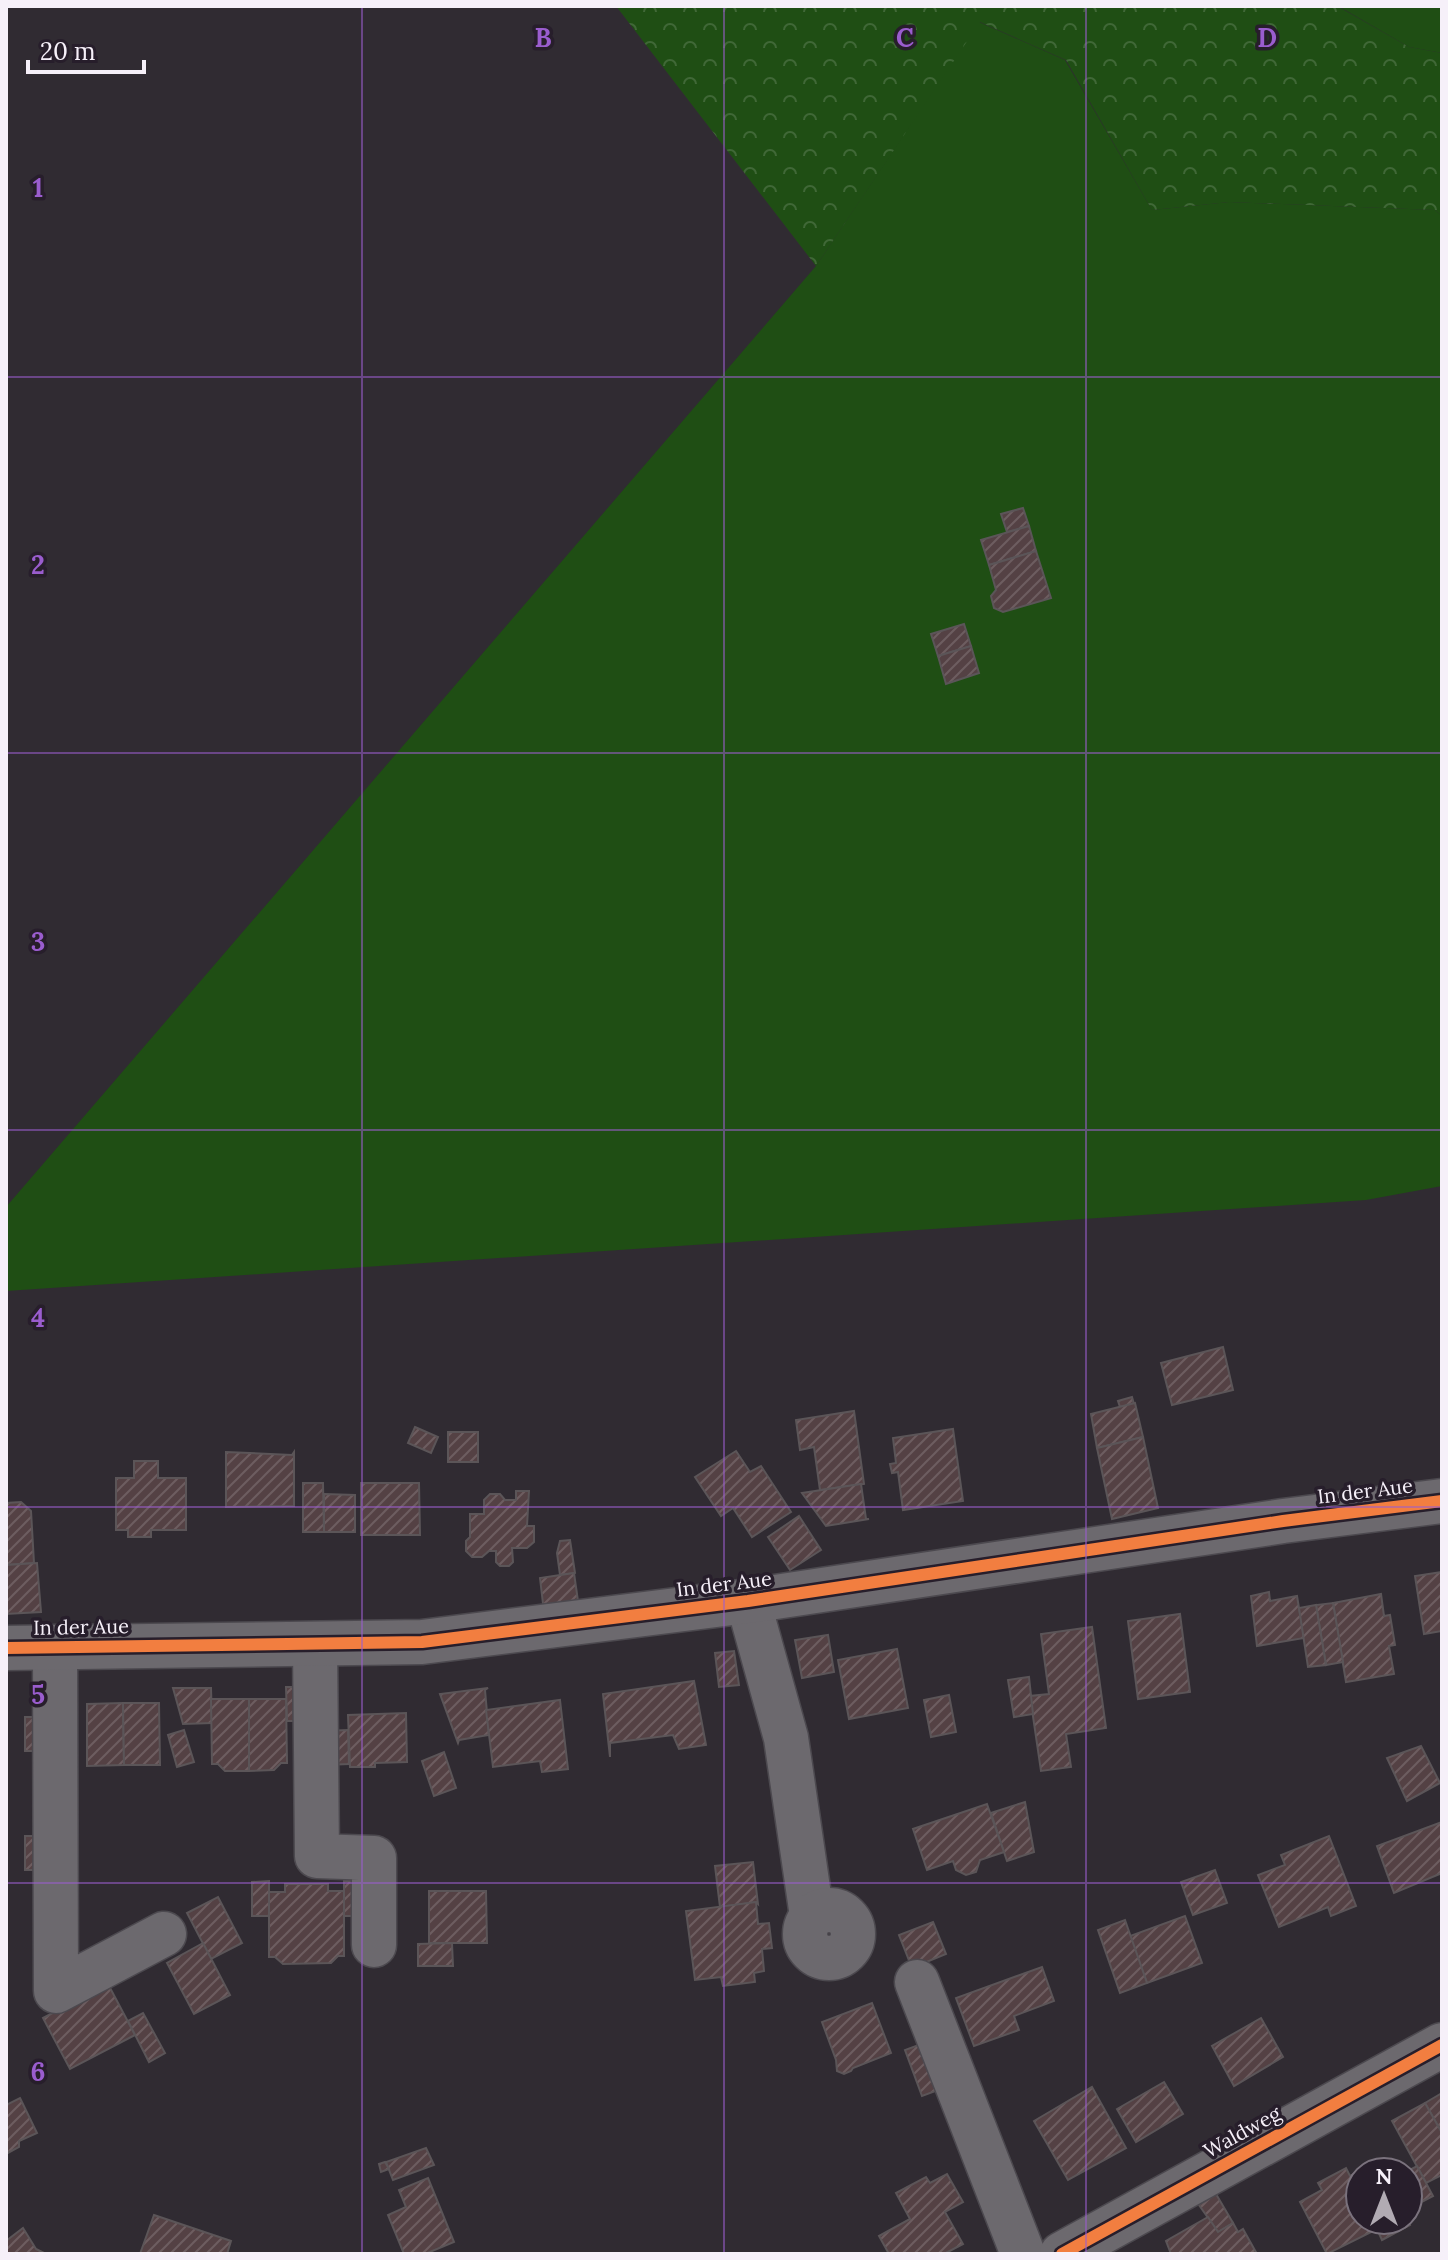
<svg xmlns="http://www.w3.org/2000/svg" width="1448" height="2260" font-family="Lora,serif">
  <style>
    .grass { fill: #1f4e14 }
    .forest { fill: url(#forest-crowns) }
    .building { fill: url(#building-hatch); stroke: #5b5558; stroke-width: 2 }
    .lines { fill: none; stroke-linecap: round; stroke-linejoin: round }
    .minor-casing { stroke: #4c494f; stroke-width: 47 }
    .minor { stroke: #6c696e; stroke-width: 44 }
    .cycleway-casing { stroke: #271e2b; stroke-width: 17 }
    .cycleway { stroke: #f27e40; stroke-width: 12 }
    .grid { fill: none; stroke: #9a5dce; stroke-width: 2; stroke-opacity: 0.55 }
    .labels { text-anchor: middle; stroke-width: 7; stroke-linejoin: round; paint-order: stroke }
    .street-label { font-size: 20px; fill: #f6f0f9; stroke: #271e2b }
    .grid-label { font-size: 26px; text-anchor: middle; font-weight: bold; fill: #9a5dce; stroke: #271e2b; stroke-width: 7; stroke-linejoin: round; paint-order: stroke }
  </style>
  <defs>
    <pattern id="forest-crowns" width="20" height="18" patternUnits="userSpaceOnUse" patternTransform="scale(2)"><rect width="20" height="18" fill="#1f4e14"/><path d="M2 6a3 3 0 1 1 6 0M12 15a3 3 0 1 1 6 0" fill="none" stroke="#406837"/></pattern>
    <pattern id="building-hatch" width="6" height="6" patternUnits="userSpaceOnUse" patternTransform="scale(2)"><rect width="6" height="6" fill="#544144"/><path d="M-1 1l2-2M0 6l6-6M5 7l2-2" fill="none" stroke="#6d5d60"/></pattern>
  </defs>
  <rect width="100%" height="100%" fill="#302b32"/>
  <g class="grass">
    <polygon points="1338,6 1442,6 1442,53 1409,47"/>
    <polygon points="979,22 1065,60 1152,210 1229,202 1435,210 1442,216 1442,1186 1366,1200 6,1291 6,1207 816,266"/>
  </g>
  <polygon class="forest" points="616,6 1337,6 1409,47 1442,53 1442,216 1435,210 1229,202 1152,210 1066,60 980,22 816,266"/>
  <g class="building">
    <polygon points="1023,508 1029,526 1007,532 1001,514"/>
    <polygon points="1029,526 1036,551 989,565 981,540"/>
    <polygon points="1036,551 1051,598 1003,612 994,608 991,596 996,590 989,565"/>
    <polygon points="964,624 971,646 938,656 931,634"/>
    <polygon points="971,646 979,673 946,684 938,656"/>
    <polygon points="1223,1347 1233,1390 1172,1405 1161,1363"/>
    <polygon points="1132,1397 1134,1404 1120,1407 1118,1401"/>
    <polygon points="1135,1403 1143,1437 1097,1448 1091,1414"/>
    <polygon points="854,1411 864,1484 820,1490 814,1447 800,1450 796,1420"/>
    <polygon points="415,1427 438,1437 431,1453 408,1443"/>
    <polygon points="953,1429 963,1501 903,1510 898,1472 892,1473 890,1464 896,1463 893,1438"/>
    <rect x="448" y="1432" width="30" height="30"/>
    <polygon points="1143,1437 1158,1508 1112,1519 1097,1448"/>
    <polygon points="736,1451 750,1472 761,1466 791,1512 752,1537 733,1508 721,1516 695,1477"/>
    <polygon points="226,1452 292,1455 294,1452 294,1506 226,1507"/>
    <polygon points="134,1461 158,1461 158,1478 186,1478 186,1530 151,1530 151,1537 128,1537 128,1530 116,1530 116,1478 134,1478"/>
    <polygon points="303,1483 323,1483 324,1532 303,1532"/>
    <polygon points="361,1483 419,1483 420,1535 361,1535"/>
    <polygon points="861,1484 866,1519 869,1519 826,1526 802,1493"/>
    <polygon points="516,1491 529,1491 527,1526 534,1526 534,1542 527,1548 512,1548 513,1562 509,1566 500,1566 496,1562 496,1551 489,1551 482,1557 472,1557 466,1551 466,1541 470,1537 470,1514 484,1514 484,1500 490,1494 500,1494 505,1500 516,1500"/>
    <polygon points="324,1494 355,1495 355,1532 324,1532"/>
    <polygon points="21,1502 31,1511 34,1563 6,1565 6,1503"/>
    <polygon points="799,1516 821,1550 790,1570 768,1537"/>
    <polygon points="570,1540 575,1573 560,1575 557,1553 560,1541"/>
    <polygon points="37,1563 41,1612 6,1614 6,1565"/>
    <polygon points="1442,1572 1442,1631 1424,1634 1415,1576"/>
    <polygon points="574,1573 579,1608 544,1612 540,1578"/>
    <polygon points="1269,1592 1270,1601 1297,1596 1304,1638 1257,1646 1251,1596"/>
    <polygon points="1381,1594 1384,1616 1390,1615 1395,1645 1389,1646 1394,1674 1346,1682 1333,1603"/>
    <polygon points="1333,1603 1343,1662 1326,1665 1316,1605"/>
    <polygon points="1316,1605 1326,1665 1308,1667 1299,1608"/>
    <polygon points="1180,1614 1190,1692 1138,1699 1128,1621"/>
    <polygon points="1092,1627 1106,1728 1066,1734 1071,1767 1041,1771 1030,1696 1049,1694 1041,1634"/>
    <polygon points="828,1635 834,1672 802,1678 795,1640"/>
    <polygon points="897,1649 908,1708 849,1719 838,1660"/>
    <polygon points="734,1651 739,1685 719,1687 715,1653"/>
    <polygon points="1029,1677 1033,1714 1014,1717 1008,1680"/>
    <polygon points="694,1681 706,1745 679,1749 673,1735 610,1743 610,1757 603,1694"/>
    <polygon points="286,1687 303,1687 304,1721 287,1721"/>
    <polygon points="173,1688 211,1688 212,1723 183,1724"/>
    <polygon points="488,1688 485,1690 489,1735 459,1740 458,1743 440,1694"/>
    <polygon points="949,1695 956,1732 931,1737 924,1700"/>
    <polygon points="211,1699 249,1699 249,1771 225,1771 218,1764 212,1764"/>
    <polygon points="249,1699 286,1699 287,1763 281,1763 274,1770 249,1771"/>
    <polygon points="560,1700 568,1769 542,1772 540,1761 493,1767 486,1710"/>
    <polygon points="123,1703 124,1765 87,1766 87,1704"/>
    <polygon points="123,1703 159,1703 160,1765 124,1765"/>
    <polygon points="406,1713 407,1762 375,1763 375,1767 350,1767 348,1715"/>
    <rect x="25" y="1717" width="18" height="34"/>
    <polygon points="184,1730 194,1762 177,1767 168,1735"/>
    <polygon points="348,1730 349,1764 325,1765 324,1731"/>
    <polygon points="1421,1746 1440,1783 1407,1801 1387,1758"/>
    <polygon points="444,1752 456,1788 434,1796 422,1761"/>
    <polygon points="1025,1802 1034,1852 1007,1861 991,1813"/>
    <polygon points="987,1804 1004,1852 980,1860 976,1872 966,1875 956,1870 953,1861 927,1870 913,1829"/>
    <polygon points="1442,1822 1442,1873 1394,1893 1377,1846"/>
    <rect x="25" y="1836" width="18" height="34"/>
    <polygon points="1329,1836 1356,1906 1331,1916 1328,1907 1279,1927 1258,1875 1285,1865 1281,1855"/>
    <polygon points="753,1862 758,1904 756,1902 720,1907 715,1866"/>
    <polygon points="1215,1870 1227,1903 1193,1915 1181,1882"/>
    <polygon points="269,1881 269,1916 252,1916 252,1882"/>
    <rect x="344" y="1881" width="17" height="35"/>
    <polygon points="285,1884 328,1884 328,1891 344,1891 344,1956 338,1956 331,1963 283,1964 275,1957 269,1957 269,1892 285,1892"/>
    <polygon points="429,1891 486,1891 487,1943 429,1943"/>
    <polygon points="218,1897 242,1943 211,1959 187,1913"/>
    <polygon points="756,1902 758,1924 769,1923 772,1948 762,1949 764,1971 754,1973 755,1982 723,1986 721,1977 695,1980 686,1911"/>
    <polygon points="1185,1916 1202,1963 1147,1983 1130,1936"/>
    <polygon points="1125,1920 1147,1983 1120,1993 1098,1930"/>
    <polygon points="933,1922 946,1954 912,1968 899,1935"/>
    <polygon points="203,1943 230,1995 194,2014 167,1963"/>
    <polygon points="452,1943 453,1966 418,1966 418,1944"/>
    <polygon points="1042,1967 1054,2001 1014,2016 1019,2030 974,2046 956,1998"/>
    <polygon points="108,1984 135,2035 70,2069 43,2018"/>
    <polygon points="872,2003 891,2053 853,2068 851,2071 844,2074 837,2071 836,2060 822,2022"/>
    <polygon points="143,2013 165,2053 149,2062 128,2021"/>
    <polygon points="1261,2018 1283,2057 1234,2086 1212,2046"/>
    <polygon points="924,2043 941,2089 922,2096 905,2050"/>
    <polygon points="1164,2082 1183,2114 1136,2142 1117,2109"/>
    <polygon points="1092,2087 1126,2148 1068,2180 1034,2121"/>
    <polygon points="1442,2093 1442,2133 1425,2103"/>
    <polygon points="20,2098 37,2133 19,2141 19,2147 6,2154 6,2105"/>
    <polygon points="1425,2103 1442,2133 1442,2175 1426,2183 1392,2121"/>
    <polygon points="426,2148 434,2165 393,2180 386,2162"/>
    <polygon points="385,2162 389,2169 381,2172 379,2164"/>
    <polygon points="1377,2162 1382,2172 1360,2172 1360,2220 1408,2220 1410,2225 1382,2240 1377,2229 1327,2254 1300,2202 1322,2190 1318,2183 1346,2168 1350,2176"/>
    <polygon points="1417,2166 1433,2196 1418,2204 1408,2186 1408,2172 1406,2172"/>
    <polygon points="947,2174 963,2202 945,2212 963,2244 944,2254 889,2254 879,2236 910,2219 896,2193 926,2177 930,2183"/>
    <polygon points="428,2178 454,2242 425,2254 404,2254 388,2215 406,2207 399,2190"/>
    <polygon points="1216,2194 1233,2223 1218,2232 1199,2205"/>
    <polygon points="154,2215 231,2241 227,2254 140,2254"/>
    <polygon points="1208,2217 1218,2232 1233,2223 1238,2232 1243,2229 1257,2254 1171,2254 1166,2241"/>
    <polygon points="23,2228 36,2249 46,2254 6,2254 6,2241"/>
  </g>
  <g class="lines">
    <g class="minor-casing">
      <g id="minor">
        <polyline points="748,1601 786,1738 812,1916"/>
        <polyline points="315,1644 317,1856 374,1858 374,1945"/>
        <polyline points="55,1647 56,1991 164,1934"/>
        <polyline points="6,1648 422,1642 748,1601 1283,1521 1442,1501"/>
        <circle cx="829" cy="1934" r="24"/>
        <polyline points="917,1982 1023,2254"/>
        <polyline points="1062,2254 1442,2045"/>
      </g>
    </g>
    <use href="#minor" class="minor"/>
    <g class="cycleway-casing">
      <g id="cycleway">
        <polyline points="6,1648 422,1642 748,1601 1283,1521 1442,1501"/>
        <polyline points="1062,2254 1442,2045"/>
      </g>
    </g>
    <use href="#cycleway" class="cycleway"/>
  </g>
  <path class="grid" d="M362,6V2254M724,6V2254M1086,6V2254M6,377H1442M6,753H1442M6,1130H1442M6,1507H1442M6,1883H1442"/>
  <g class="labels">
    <g class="street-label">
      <text transform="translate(1365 1491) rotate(-7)" y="7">In der Aue</text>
      <text transform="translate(724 1584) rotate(-7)" y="7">In der Aue</text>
      <text transform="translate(81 1627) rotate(-1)" y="7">In der Aue</text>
      <text transform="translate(1242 2132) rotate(-29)" y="7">Waldweg</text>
    </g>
  </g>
  <g class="grid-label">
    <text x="543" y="47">B</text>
    <text x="905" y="47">C</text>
    <text x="1267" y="47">D</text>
    <text x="38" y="197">1</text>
    <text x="38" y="574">2</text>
    <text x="38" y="951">3</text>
    <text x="38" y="1327">4</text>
    <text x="38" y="1704">5</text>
    <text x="38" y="2081">6</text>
  </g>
  <rect width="1448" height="2260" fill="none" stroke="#f6f0f9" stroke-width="16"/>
  <g transform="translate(1384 2196)"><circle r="38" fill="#271e2b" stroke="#7a727d" stroke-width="2"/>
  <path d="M0-6L14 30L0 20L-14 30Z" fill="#b1abb3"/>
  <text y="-12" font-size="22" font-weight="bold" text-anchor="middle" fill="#f6f0f9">N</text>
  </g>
  <path d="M28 60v12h116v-12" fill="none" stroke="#f6f0f9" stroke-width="4"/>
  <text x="40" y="60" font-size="24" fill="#f6f0f9" stroke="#271e2b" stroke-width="6" paint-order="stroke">20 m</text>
</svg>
